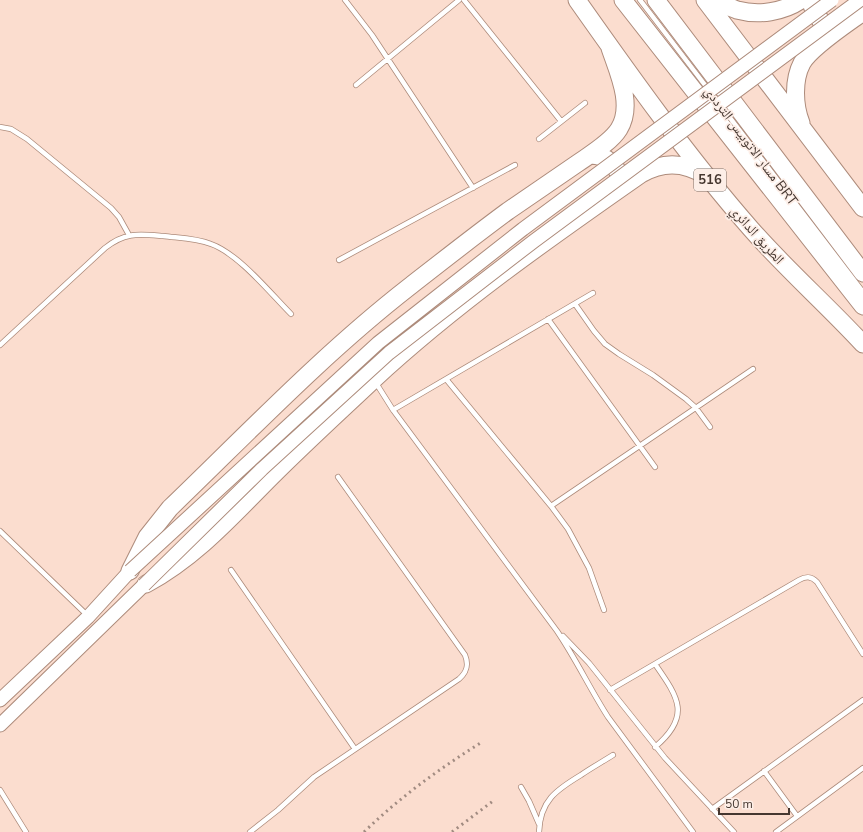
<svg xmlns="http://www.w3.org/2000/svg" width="863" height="832" font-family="'Nunito Sans','Noto Naskh Arabic',sans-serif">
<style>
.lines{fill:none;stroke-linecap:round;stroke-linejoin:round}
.lane-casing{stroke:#ad8b7b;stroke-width:6}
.secondary-casing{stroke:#ad8b7b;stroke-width:15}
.highway-casing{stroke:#ad8b7b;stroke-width:19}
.lane{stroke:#fff;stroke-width:4.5}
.secondary{stroke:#fff;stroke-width:13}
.highway{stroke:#fff;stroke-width:17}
.rail{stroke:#a18b81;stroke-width:3;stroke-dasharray:2 4;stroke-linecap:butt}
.secondary-bridge-casing{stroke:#ad8b7b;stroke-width:15;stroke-linecap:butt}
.secondary-bridge{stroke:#fff;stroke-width:13}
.labels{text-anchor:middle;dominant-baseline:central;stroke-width:3.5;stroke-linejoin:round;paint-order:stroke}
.shield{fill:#fdeee7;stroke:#7c6e67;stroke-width:1}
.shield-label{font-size:13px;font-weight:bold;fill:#453730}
.street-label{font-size:14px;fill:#453730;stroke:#fdeee7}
</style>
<rect width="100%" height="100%" fill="#fbddcf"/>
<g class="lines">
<defs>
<path id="lane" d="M 345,0 L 372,35 L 473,188
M 464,0 L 561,121
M 640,0 L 863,292
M 356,85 L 459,0
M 0,127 L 11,129 L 27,139 L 111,208 L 119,217 L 129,235
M 539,139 L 585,103
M 339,260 L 515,165
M 575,304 L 594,331 L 605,344 L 619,354 L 653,375 L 686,399 L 696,408 L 710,427
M 548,319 L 655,467
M 0,345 L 105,248 C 125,232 138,234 163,236 C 179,238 196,238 211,244 C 239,254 270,293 291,314
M 446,379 L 551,506 L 568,529 L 589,568 L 604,610
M 376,383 L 393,410 L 557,631 C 576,659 590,689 608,717 L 693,832
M 393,410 L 593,293
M 551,506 L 753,369
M 0,531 L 87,615
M 231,570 L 355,749
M 563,636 L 589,663 L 665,758 L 734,832
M 610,690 L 799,580 C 806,576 811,576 817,582 L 863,654
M 655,747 C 692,716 678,697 655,664
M 764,771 L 797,816
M 521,787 L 529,801 L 539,824
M 0,790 L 26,832
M 712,809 L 863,700
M 250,832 L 278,810 L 314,777 L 459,679 C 467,672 469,665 465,655 L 338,477
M 539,832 C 540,801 556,790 581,775 C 591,768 602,762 613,755
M 776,832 L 863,768"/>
<path id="secondary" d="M 0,700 L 88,617 L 130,571
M 0,725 L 144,585"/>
<path id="highway" d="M 577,0 C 632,78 688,157 751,229 C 786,269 827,305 863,344
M 623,0 L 863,306
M 656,0 L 863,273
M 705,0 L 863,208
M 714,0 C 722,3 729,7 737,10 C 759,16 783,12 801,0
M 811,0 C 813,16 823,26 839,29
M 801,123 C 794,105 793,80 802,63 C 811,47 848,23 863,12
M 590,155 C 609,155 622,169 620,188
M 130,571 L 147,537 L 170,508 C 248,433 323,354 409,287 C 441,262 474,236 508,211 C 531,195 555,179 578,163 C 591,154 611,142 619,129 C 634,105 618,72 610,48
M 146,584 C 196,557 232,516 271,477 C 304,444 338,413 372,381 C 455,304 548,239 641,174 C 663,161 685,162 706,176"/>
</defs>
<use href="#lane" class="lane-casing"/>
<use href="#secondary" class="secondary-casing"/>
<use href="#highway" class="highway-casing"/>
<use href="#lane" class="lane"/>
<use href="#secondary" class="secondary"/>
<use href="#highway" class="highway"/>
<path class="rail" d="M 364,832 C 400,797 439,769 482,742
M 452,832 L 493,801"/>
<defs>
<path id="secondary-bridge" d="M 130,571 L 378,343 L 523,229 L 832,0
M 144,585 L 262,469 L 389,353 L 534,241 L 860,0"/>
</defs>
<use href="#secondary-bridge" class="secondary-bridge-casing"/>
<use href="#secondary-bridge" class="secondary-bridge"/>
</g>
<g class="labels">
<rect class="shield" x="694" y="169" width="32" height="22" rx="3"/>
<g class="shield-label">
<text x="710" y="180">516</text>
</g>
<g class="street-label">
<text transform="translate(751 146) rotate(53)">مسار الاتوبيس الترددي BRT</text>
<text transform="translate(757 235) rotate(48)">الطريق الدائري</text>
</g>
</g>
<path d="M719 808v6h70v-6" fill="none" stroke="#453730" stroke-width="2"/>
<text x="725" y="808" font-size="12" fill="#453730" stroke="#fdeee7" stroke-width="3" paint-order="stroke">50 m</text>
</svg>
